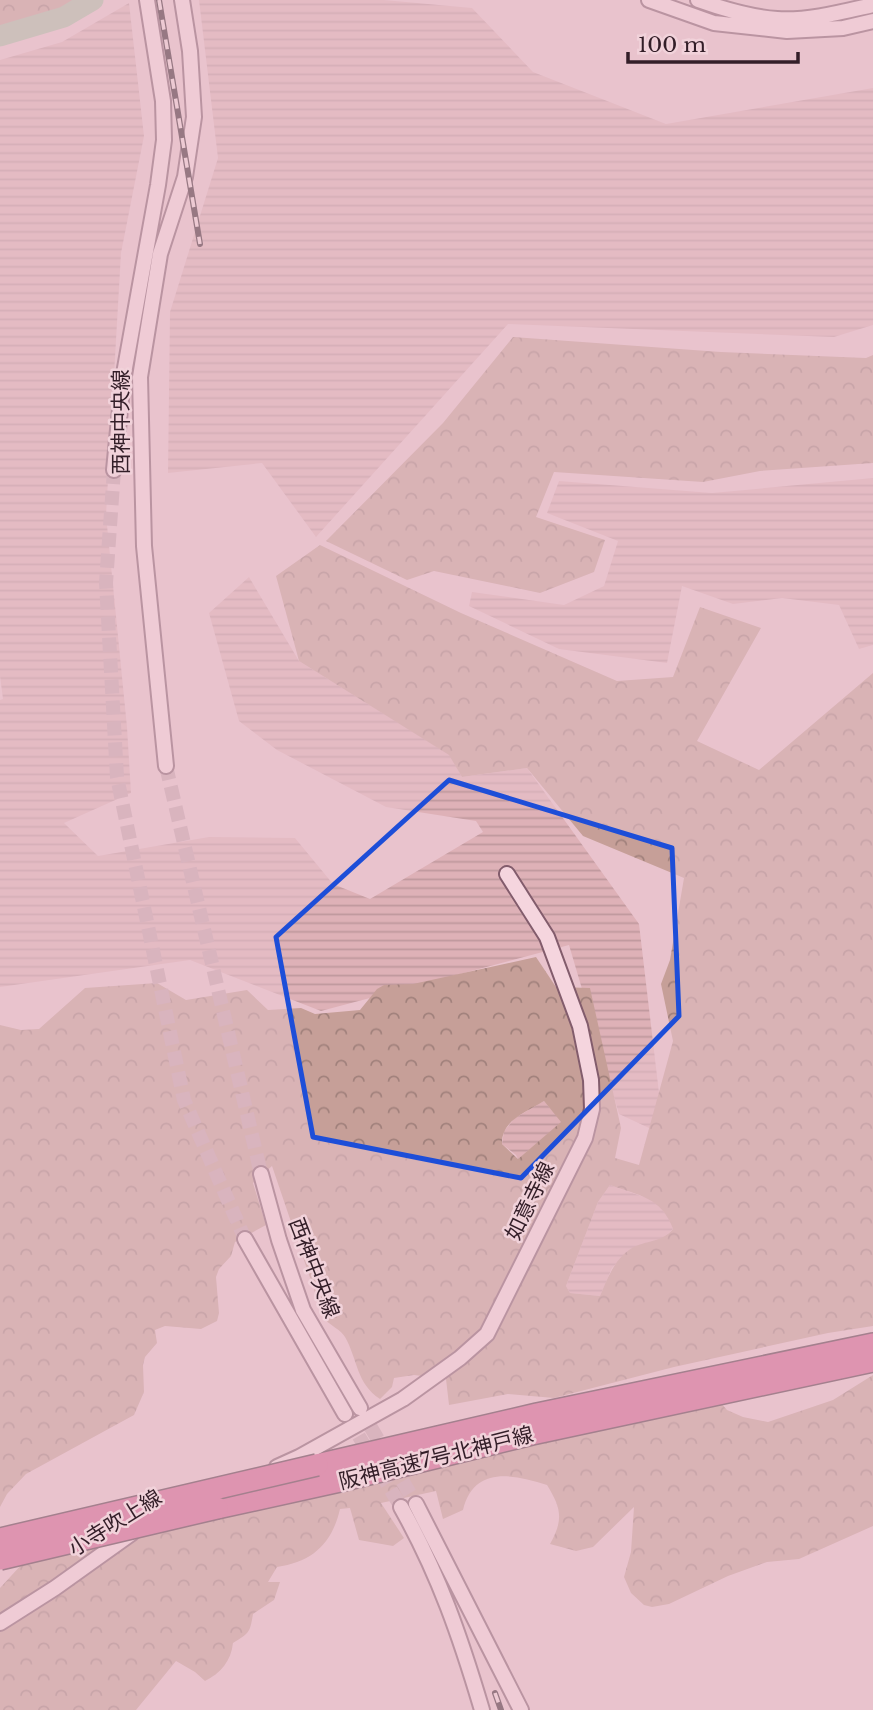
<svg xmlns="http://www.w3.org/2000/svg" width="873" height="1710" font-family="'Libre Baskerville','Noto Sans JP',serif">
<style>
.farmland{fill:url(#farmland-rules)}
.forest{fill:url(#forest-crowns);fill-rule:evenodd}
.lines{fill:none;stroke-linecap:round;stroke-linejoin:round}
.river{stroke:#abbca5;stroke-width:21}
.minor-tunnel{stroke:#c5a2ac;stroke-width:14;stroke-dasharray:14 7;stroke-linecap:butt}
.minor-casing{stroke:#825c6c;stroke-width:18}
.highway-casing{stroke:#503040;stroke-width:24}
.minor{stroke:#f5d5de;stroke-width:14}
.highway{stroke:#d15b8c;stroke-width:21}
.rail-casing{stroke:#331e28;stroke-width:6}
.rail{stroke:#f1d2da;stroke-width:3.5;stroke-dasharray:10;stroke-linecap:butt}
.highway-bridge-casing{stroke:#503040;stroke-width:24;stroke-linecap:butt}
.highway-bridge{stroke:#d15b8c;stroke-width:21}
.marked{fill:none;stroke:#1d4ed8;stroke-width:5;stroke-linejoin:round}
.labels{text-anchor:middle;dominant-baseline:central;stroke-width:5;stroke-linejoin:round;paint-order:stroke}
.street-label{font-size:21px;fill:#331e28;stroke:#f1d2da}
</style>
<defs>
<pattern id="farmland-rules" width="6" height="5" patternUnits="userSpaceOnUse" patternTransform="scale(1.75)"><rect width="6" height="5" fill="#deb1b7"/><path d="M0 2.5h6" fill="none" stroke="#bf989d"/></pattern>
<pattern id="forest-crowns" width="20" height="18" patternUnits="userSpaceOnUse" patternTransform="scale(1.75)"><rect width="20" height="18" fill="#c69f98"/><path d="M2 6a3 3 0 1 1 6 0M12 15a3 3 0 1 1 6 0" fill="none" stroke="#a1817c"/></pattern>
</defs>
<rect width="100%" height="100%" fill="#e9c3cd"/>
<path class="farmland" d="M 199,0 L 384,0 L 472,8 L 533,72 L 666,124 L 873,88 L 873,325 L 834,337 L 508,324 L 316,537 L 262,463 L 168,473 L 170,312 L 218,158 Z
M 129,3 L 144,136 L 121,253 L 106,515 L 127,727 L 131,793 L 64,823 L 98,856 L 209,837 L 295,838 L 333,884 L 370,899 L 483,832 L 476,821 L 386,807 L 277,750 L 239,721 L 209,613 L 249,577 L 299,661 L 450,755 L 462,777 L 527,768 L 639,924 L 664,1135 L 619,1114 L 569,945 L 321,1011 L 190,960 L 0,987 L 0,700 L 3,699 L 0,676 L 0,60 L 62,42 Z
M 873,478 L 873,645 L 859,649 L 839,605 L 782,598 L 733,604 L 682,586 L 667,663 L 559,649 L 469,606 L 472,592 L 564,605 L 604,586 L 618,541 L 547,513 L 559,481 L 712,493 Z
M 544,1101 L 562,1122 L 518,1159 L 516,1155 L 502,1144 L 504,1131 L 515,1118 Z
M 610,1185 L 655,1201 L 668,1217 L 673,1229 L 663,1238 L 631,1249 L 612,1268 L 600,1296 L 570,1293 L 566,1286 L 598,1202 Z"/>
<path class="forest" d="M 0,0 L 82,0 L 65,12 L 0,30 Z
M 513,337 L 721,352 L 866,358 L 873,355 L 873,463 L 760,471 L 703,482 L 554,472 L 536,517 L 605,540 L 594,572 L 540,593 L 434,571 L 407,580 L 326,541 L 443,423 Z
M 320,545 L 461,613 L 617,681 L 673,677 L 700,607 L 761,628 L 697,741 L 759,770 L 873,673 L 873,1326 L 828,1333 L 674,1367 L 554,1398 L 508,1394 L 449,1405 L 446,1379 L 414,1375 L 394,1378 L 392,1387 L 380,1399 C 356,1383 358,1360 345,1337 C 341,1330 330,1325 324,1319 L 272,1166 L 253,1183 L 266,1225 L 235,1242 L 231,1256 L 219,1269 L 216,1277 L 219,1313 L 217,1321 L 201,1329 L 165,1326 L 155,1330 L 157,1343 L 145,1357 L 143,1365 L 144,1392 L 134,1415 L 26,1474 L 7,1494 L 0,1507 L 0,1025 L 21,1030 L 39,1029 L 85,988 L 157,983 L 186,1000 L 247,990 L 268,1010 L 301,1008 L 315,1014 L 360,1010 L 377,989 L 384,985 L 413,984 L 536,957 L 556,987 L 590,988 L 621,1128 L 615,1158 L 639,1165 L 673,1041 L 661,984 L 670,960 L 684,878 L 583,836 L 527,768 L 462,777 L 449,755 L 299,661 L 276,576 ZM 544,1101 L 561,1122 L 518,1159 L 502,1144 C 501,1120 527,1112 544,1101 ZM 610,1185 C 640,1196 661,1197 673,1229 C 661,1243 646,1240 632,1248 C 615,1258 607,1279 600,1296 L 570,1293 L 566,1286 L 598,1202 Z
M 873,1375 L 873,1526 L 799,1559 L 767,1562 L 728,1576 L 669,1604 L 652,1607 L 644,1605 L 631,1593 L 624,1577 L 631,1552 L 634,1507 L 593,1547 L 576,1551 L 550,1544 C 564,1519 561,1508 547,1485 C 512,1474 474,1466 463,1510 L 443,1519 L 436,1491 L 381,1503 L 404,1538 L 393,1546 L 359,1540 L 350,1508 L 340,1509 C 332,1544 312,1562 277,1567 L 268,1582 L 280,1582 L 274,1600 L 253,1614 C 250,1633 249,1633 233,1643 C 231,1661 221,1673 205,1681 L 195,1672 L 176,1661 L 136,1710 L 0,1710 L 0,1630 L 133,1538 L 366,1482 L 721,1403 L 727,1410 L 743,1417 L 768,1422 L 833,1400 Z
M 105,1543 L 1,1617 L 0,1618 L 0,1588 L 22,1564 Z"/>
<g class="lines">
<path class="river" d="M 0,36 L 64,17 L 93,0"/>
<path class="minor-tunnel" d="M 114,470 L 106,583 L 117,777 L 184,1100 L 245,1239
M 166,766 L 261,1174
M 360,1409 L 416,1504
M 348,1418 L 401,1507"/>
<defs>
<path id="minor" d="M 649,0 L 714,23 L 787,31 L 843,28 L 873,21
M 698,0 C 723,9 750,17 777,19 C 808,21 842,12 873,5
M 114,470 L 123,379 L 158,185 L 164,140 L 163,101 L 147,0
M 166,766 L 144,546 L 140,377 L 160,254 L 185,177 L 194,117 L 190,51 L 182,0
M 261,1174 L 279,1240 L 303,1310 L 360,1408
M 245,1239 L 345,1414
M 277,1467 L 299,1457 L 403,1399 L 460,1358 L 487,1334 L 585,1138 L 592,1109 L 591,1080 L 580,1026 L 547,937 L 507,874
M 416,1504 L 521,1710
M 401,1507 C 439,1575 460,1636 482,1710
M 0,1623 L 55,1588 L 132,1533"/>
<path id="highway" d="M 317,1465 L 537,1414 L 873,1344
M 217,1508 L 340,1481 L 532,1434 L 873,1361"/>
</defs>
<use href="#minor" class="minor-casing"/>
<use href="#highway" class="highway-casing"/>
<use href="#minor" class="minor"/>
<use href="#highway" class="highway"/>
<defs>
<path id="rail" d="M 159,0 L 200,244
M 495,1693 L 501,1710"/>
</defs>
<use href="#rail" class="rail-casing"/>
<use href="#rail" class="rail"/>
<defs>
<path id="highway-bridge" d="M 0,1539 L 317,1465
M 0,1559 L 217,1508"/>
</defs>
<use href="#highway-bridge" class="highway-bridge-casing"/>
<use href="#highway-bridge" class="highway-bridge"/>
</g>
<path d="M0 0H873V1710H0ZM 449,780 L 672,848 L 679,1016 L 521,1178 L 313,1137 L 276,937 Z" fill="#e9c3cd" fill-opacity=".55" fill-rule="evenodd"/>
<path class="marked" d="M 449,780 L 672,848 L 679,1016 L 521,1178 L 313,1137 L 276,937 Z"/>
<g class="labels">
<g class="street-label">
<text transform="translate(121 422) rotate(-90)">西神中央線</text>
<text transform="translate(530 1201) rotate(-64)">如意寺線</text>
<text transform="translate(314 1268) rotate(69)">西神中央線</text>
<text transform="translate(436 1458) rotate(-14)">阪神高速7号北神戸線</text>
<text transform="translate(115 1523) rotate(-32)">小寺吹上線</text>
</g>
</g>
<path d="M628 52v10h170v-10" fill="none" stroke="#331e28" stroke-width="3.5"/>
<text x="638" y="52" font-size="21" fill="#331e28" stroke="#f1d2da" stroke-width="5" paint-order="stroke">100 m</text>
</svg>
